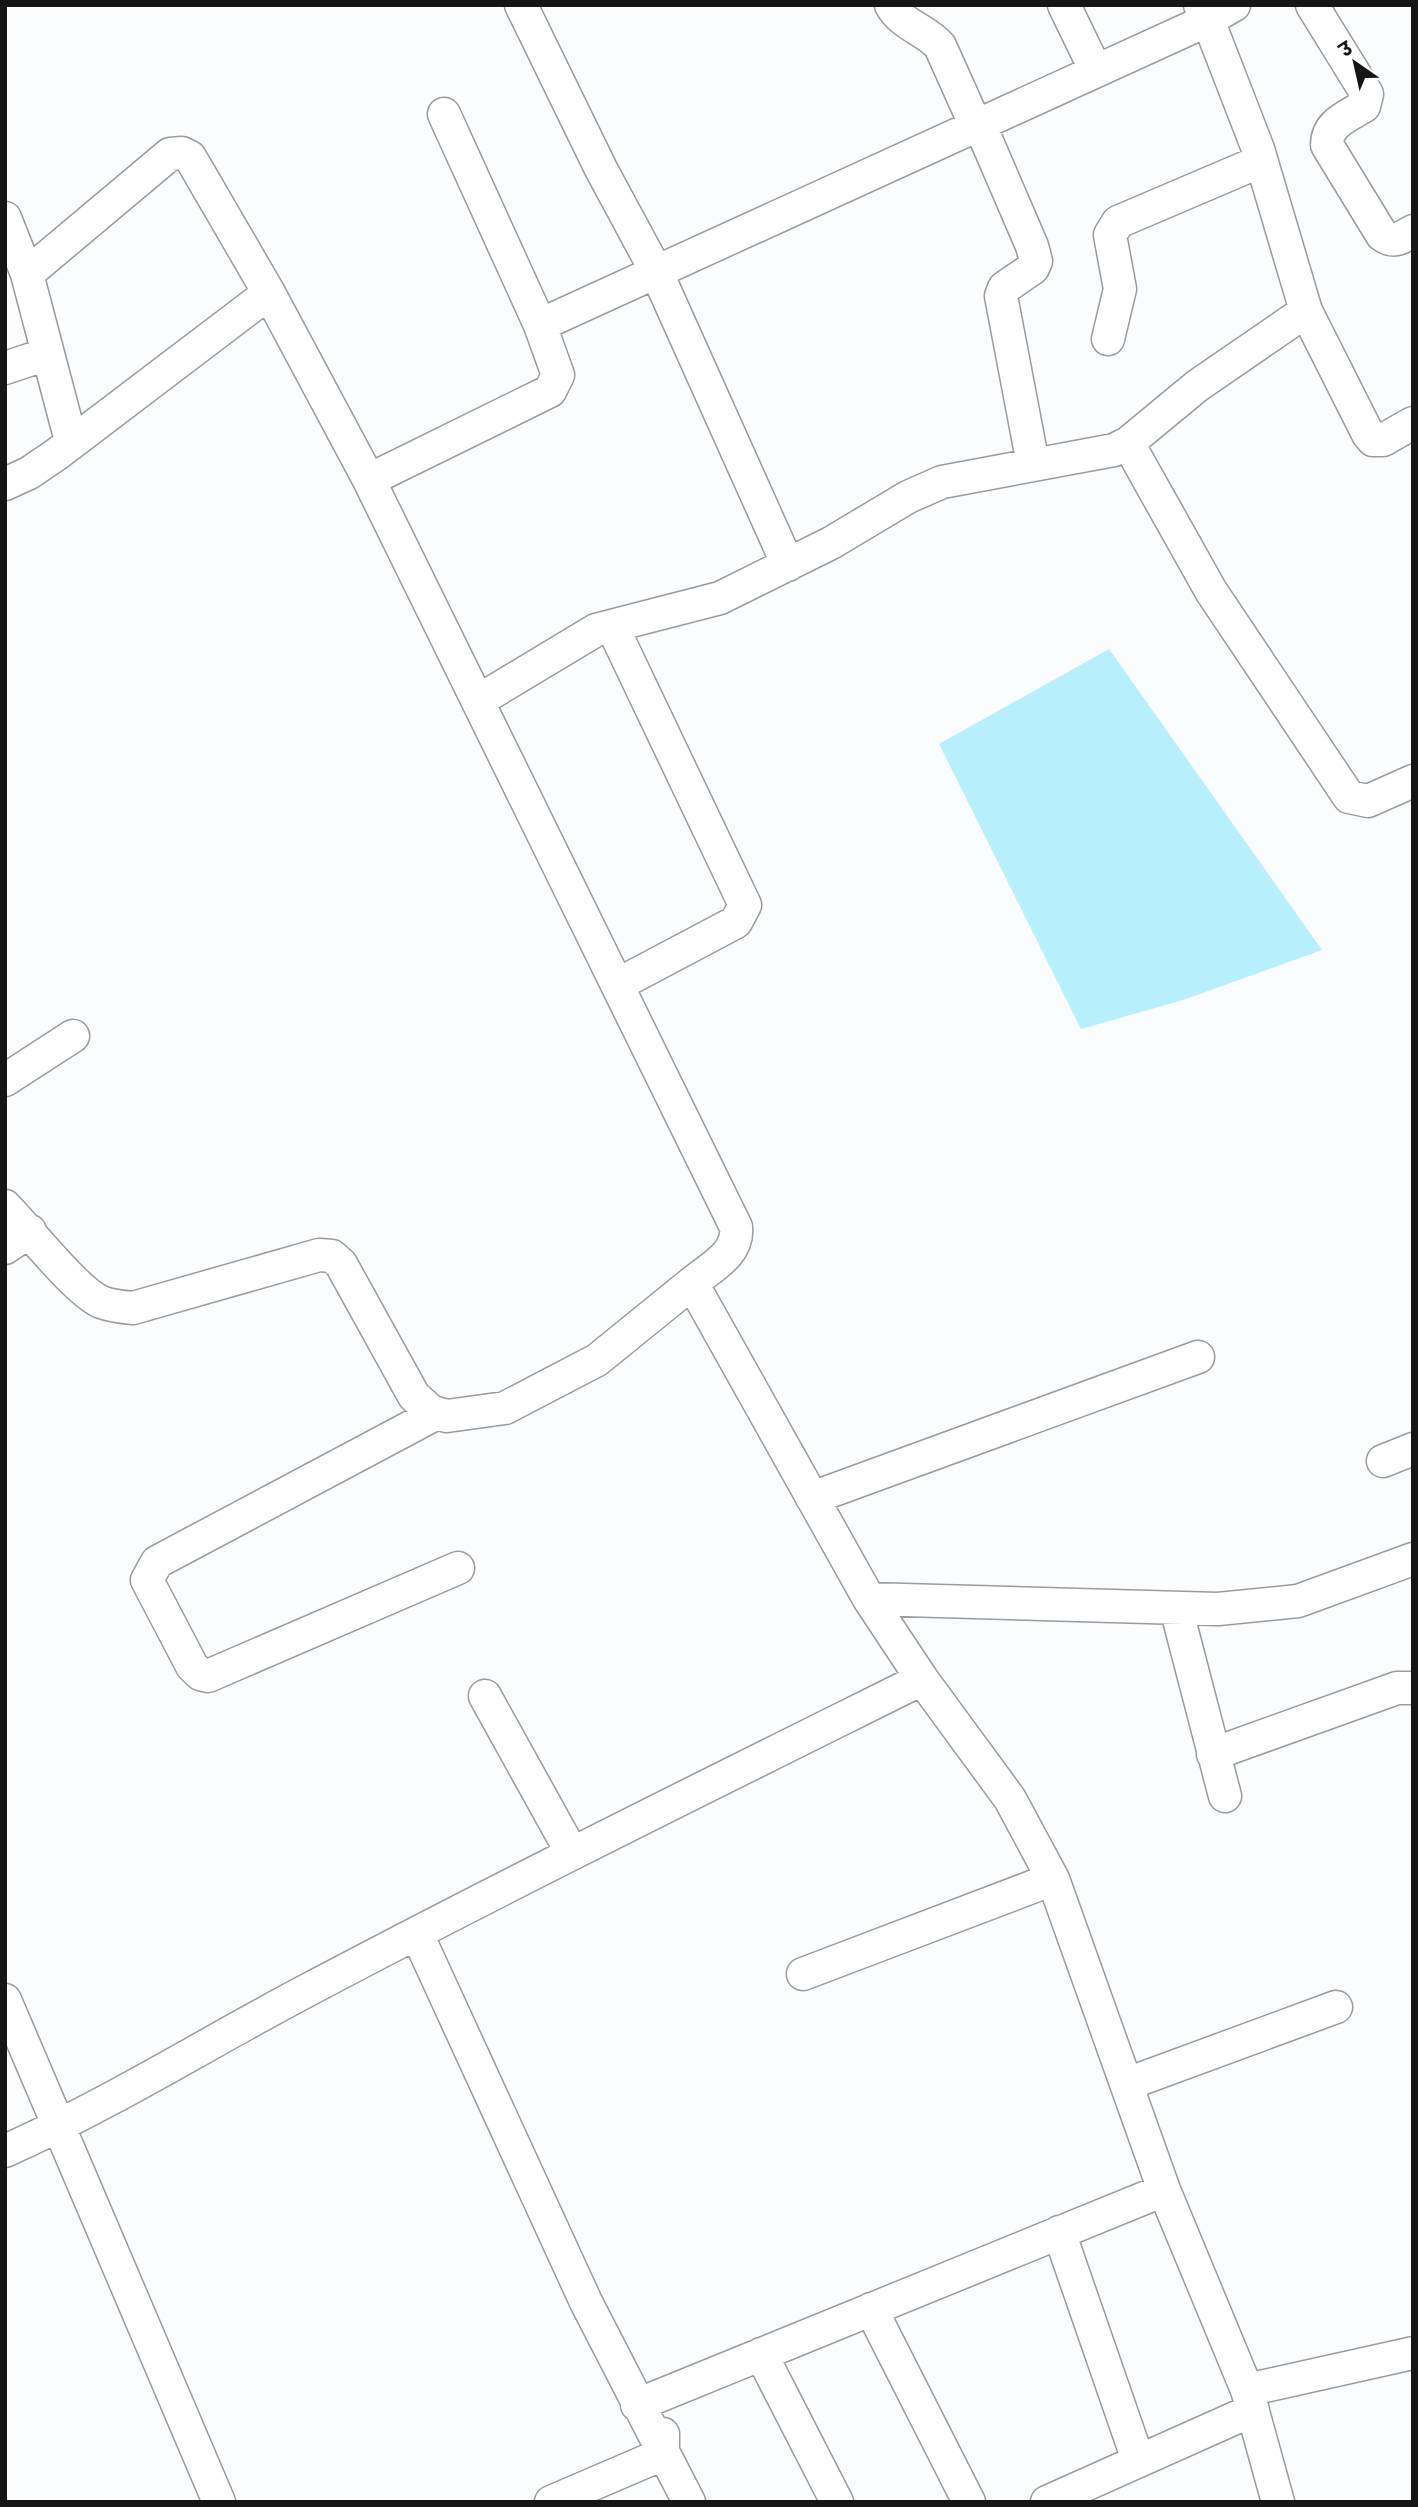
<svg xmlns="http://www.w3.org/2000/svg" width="1418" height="2507" font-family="Poppins,'Noto Sans Devanagari',sans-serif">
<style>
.water{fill:#b8effc}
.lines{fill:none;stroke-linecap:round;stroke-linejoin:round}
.minor-casing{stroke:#999b9d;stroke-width:35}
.minor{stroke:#fff;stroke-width:32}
</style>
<rect width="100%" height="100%" fill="#fafcfe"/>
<path class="water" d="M 1109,649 L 1322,950 L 1183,1000 L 1081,1029 L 939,744 Z"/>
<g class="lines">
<defs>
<path id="minor" d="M 521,5 L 601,169 L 656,271 L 788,565
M 891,5 C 903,26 925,29 940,46 L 975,124
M 1064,5 L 1096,71
M 1200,5 L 1208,20 L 1234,5
M 1312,5 L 1367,94 L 1364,106 C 1347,117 1327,123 1327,145 L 1382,235 C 1394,244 1401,238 1413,231
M 444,114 L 540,325
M 979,123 L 1032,246 L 1036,261 L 1033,268 L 1004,288 L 1001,296 L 1033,464
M 5,218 L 27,274 L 71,441
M 269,293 L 369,480 L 736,1227 C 739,1254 711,1267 692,1283
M 1108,339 L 1120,289 L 1110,235 L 1118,222 L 1261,161
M 5,368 L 47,354
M 1128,443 L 1211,591 L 1349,797 L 1368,801 L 1413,781
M 369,480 L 550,391 L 558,375 L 540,325 L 1208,20 L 1258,149 L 1306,311 L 1368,434 L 1373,440 L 1383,440 L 1413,423
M 5,484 L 29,473 L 57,454 L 269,293 L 190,157 L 182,153 L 170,154 L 27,274
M 612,626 L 745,905 L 736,922 L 617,985
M 478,701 L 596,630 L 720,598 L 831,543 L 908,497 L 942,482 L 1114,450 L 1128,443 L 1197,386 L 1306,311
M 5,1080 L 73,1036
M 5,1206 C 28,1229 76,1291 101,1302 C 111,1306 122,1307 133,1308 L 319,1255 L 332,1256 L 341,1264 L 414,1396 L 432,1412 L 447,1416 L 505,1408 L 597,1360 L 692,1283 L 869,1599 L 1218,1609 L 1298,1601 L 1413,1559
M 5,1248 L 30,1231
M 437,1413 L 157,1562 L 147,1580 L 192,1666 L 200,1674 L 208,1676 L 458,1568
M 1383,1461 L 1413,1449
M 812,1498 L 1198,1357
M 869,1599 L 922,1679 L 1010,1799 L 1053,1879 L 1164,2190 L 1247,2390 L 1278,2502
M 1176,1608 L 1225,1796
M 485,1696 L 572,1853
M 1213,1754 L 1397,1688 L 1413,1688
M 417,1934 L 586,2302 L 689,2502
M 803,1974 L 1053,1879
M 5,2000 L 219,2502
M 1127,2084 L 1336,2007
M 5,2151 C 108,2105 204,2045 304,1992 C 508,1884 715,1782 922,1679
M 1059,2232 L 1138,2460
M 871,2309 L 969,2502
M 761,2354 L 837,2502
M 1247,2390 L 1413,2353
M 637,2405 L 1164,2190
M 551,2502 L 663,2454 L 663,2434
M 1047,2502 L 1253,2410"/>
</defs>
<use href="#minor" class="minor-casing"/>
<use href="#minor" class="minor"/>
</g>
<rect width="1418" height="2507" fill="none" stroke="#151516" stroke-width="14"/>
<g transform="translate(1355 63) rotate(326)" stroke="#ffffff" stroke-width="5" paint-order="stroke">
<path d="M0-5L12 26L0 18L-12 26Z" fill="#151516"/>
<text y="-10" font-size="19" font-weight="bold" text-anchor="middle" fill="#151516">उ</text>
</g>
</svg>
